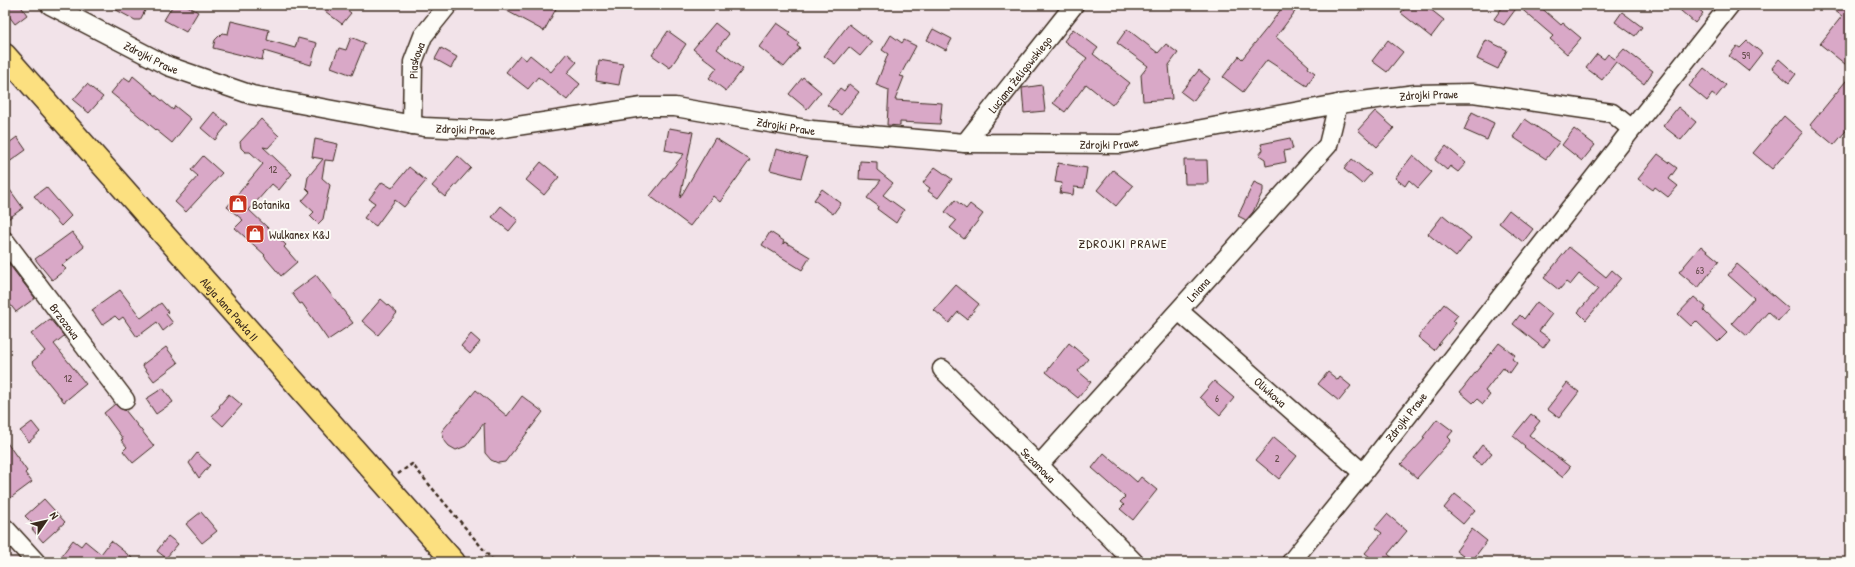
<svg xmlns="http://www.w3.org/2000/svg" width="1855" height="567" font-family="'Patrick Hand',sans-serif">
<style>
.building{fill:#d9a8c7;stroke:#3b2a1e}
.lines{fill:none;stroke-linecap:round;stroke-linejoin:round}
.minor-casing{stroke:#3b2a1e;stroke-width:21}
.major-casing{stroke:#3b2a1e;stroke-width:25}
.path{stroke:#3b2a1e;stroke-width:2.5;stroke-dasharray:4 3;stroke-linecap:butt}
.minor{stroke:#fdfcf7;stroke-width:18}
.major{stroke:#fce080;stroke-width:22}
.labels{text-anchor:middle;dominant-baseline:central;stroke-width:4;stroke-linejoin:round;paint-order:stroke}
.number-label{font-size:10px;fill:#624a48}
.street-label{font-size:12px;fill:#3b2a1e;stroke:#fdfcf7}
.poi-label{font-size:12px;fill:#3b2a1e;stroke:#fdfcf7;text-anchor:start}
.neighbourhood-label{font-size:13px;letter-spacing:1px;fill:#3b2a1e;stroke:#fdfcf7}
</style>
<rect width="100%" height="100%" fill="#f2e3e9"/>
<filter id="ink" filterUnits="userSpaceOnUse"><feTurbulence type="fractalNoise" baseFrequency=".025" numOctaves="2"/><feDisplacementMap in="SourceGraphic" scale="8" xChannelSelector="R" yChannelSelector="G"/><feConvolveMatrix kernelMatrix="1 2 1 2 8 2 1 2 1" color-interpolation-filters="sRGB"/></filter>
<g filter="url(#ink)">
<path class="building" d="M 5,5 L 20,5 L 27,15 L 15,24 L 5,11 Z
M 107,5 L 148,5 L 140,20 L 135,20 Z
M 173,5 L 186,5 L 198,12 L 186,32 L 164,20 Z
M 317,5 L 341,5 L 351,13 L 342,24 Z
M 496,5 L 558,5 L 544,31 Z
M 1284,5 L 1300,5 L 1276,37 L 1309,66 L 1308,68 L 1315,73 L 1307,86 L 1267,60 L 1243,92 L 1223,77 L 1239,56 L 1242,59 L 1268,27 Z
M 1408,5 L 1425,5 L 1444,20 L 1431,37 L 1401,13 Z
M 1504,5 L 1538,5 L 1561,25 L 1563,23 L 1581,38 L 1567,54 L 1550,39 L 1553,36 L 1518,6 L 1504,25 L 1494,19 Z
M 1674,5 L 1694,5 L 1703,13 L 1695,23 Z
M 1827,5 L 1850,5 L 1850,68 L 1820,44 L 1842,16 Z
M 1622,12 L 1642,27 L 1635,36 L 1615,22 Z
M 231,21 L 269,30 L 267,40 L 295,48 L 298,38 L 317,43 L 311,65 L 264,51 L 262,60 L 213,48 L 215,40 L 222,33 L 228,34 Z
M 715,23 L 729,34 L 717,49 L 743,69 L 726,91 L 709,78 L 717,68 L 693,49 Z
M 777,23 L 790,32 L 788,35 L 799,43 L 797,46 L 800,48 L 784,67 L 759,47 Z
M 849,24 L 872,42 L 860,56 L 849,47 L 835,64 L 824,56 Z
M 933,29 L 952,39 L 946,50 L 927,40 Z
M 1073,29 L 1098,48 L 1093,54 L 1130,83 L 1112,105 L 1086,84 L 1065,112 L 1053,103 L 1087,58 L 1064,41 Z
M 1127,29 L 1158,53 L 1166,44 L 1178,53 L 1169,65 L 1172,99 L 1143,101 L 1141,75 L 1148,66 L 1117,43 Z
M 668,31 L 686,44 L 670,68 L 652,55 Z
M 891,35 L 902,43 L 904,40 L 916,46 L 900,76 L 904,77 L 895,100 L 942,103 L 940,124 L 900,122 L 900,126 L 887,125 L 889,90 L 876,85 L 888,54 L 882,50 Z
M 351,37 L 365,43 L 352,75 L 331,67 L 339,48 L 346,50 Z
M 1388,40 L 1403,52 L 1387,72 L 1372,61 Z
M 1486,40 L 1507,50 L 1498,69 L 1477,59 Z
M 1747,41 L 1762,53 L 1748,71 L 1729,56 L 1737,46 L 1740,48 Z
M 441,48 L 457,57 L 451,68 L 435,59 Z
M 1624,49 L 1653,71 L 1644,84 L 1616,62 L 1602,80 L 1586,68 L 1597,54 L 1604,59 L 1608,54 L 1615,59 Z
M 567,53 L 577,62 L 567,73 L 580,84 L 567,100 L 538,77 L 528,89 L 506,72 L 520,55 L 526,60 L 530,55 L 551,72 Z
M 1779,59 L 1796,74 L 1789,83 L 1772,68 Z
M 599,60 L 623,64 L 619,85 L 596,81 Z
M 1704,68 L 1726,85 L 1716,97 L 1712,94 L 1707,101 L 1689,86 Z
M 1199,70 L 1210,79 L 1193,101 L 1181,92 Z
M 133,76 L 173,110 L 175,106 L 191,119 L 172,143 L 111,93 L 124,77 L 130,81 Z
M 1850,76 L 1850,126 L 1834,145 L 1810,125 Z
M 803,77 L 821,92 L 807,109 L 789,94 Z
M 87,84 L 103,97 L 89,113 L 73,100 Z
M 849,84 L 859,92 L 841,115 L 827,105 L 840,88 L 844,91 Z
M 1042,85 L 1045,111 L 1024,113 L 1022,88 Z
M 1678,107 L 1696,122 L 1681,140 L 1663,126 Z
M 1375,111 L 1394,128 L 1377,147 L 1358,130 Z
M 214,112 L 228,124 L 215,140 L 201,128 Z
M 1472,112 L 1494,123 L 1487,140 L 1464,130 Z
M 1784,116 L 1803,133 L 1772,169 L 1753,153 Z
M 261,119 L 279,136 L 268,148 L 263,147 L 292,174 L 279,190 L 272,184 L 249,210 L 286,245 L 284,247 L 297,262 L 281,276 L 264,256 L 265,255 L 235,228 L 243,220 L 227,207 L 263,164 L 250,152 L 245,152 L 241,148 L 240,142 Z
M 1525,119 L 1559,142 L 1546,159 L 1513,137 Z
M 669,128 L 693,132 L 680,198 L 715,138 L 750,160 L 720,202 L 713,196 L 690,226 L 650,196 L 684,154 L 665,150 Z
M 1574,129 L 1595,145 L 1582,161 L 1562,145 Z
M 17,137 L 26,150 L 5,165 L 5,146 Z
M 1290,138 L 1293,149 L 1284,151 L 1286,162 L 1266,166 L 1265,159 L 1259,155 L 1263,150 L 1261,144 Z
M 315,139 L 338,144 L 334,161 L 325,160 L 322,178 L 330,185 L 323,219 L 318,224 L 310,216 L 314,212 L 302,201 L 310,192 L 306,188 L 308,177 L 323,159 L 312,157 Z
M 1446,146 L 1466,163 L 1458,172 L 1450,166 L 1447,170 L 1435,160 Z
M 776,149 L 807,157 L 801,178 L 770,170 Z
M 1658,154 L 1677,168 L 1669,179 L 1678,186 L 1668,197 L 1655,187 L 1653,190 L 1638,179 Z
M 1413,155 L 1432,172 L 1418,188 L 1409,180 L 1405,186 L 1395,178 Z
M 203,156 L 222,173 L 186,212 L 175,202 L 198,176 L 191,170 Z
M 458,156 L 471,168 L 445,197 L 432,186 Z
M 1352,159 L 1371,174 L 1362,184 L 1344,169 Z
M 1184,160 L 1207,160 L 1208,184 L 1185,184 Z
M 860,161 L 877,162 L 877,170 L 893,183 L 883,195 L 904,210 L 896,223 L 877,209 L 878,206 L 867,198 L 881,180 L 859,179 Z
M 541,162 L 559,177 L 544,195 L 526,180 Z
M 1058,163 L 1087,168 L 1084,188 L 1074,187 L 1073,195 L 1060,193 L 1062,183 L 1055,182 Z
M 409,167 L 426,181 L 404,207 L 395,200 L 376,226 L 364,218 L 375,203 L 369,199 L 382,182 L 392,188 Z
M 935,167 L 952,179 L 938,198 L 928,191 L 930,188 L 923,183 Z
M 1113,170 L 1133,186 L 1116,206 L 1097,190 Z
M 1254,182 L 1263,186 L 1263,191 L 1253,212 L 1246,220 L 1238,216 Z
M 5,183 L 23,208 L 5,221 Z
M 46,187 L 71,216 L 61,226 L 34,196 Z
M 822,189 L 841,203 L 833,214 L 814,200 Z
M 955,200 L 966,209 L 970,204 L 983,214 L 964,239 L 950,228 L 956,221 L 945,212 Z
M 501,206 L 518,220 L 509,231 L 492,217 Z
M 1509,210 L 1533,229 L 1523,242 L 1499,223 Z
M 1443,215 L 1471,238 L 1456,257 L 1428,234 Z
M 72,232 L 84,247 L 62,265 L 66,269 L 52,280 L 35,259 Z
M 770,232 L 784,241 L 782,245 L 785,242 L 810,257 L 802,270 L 762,245 Z
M 1701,246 L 1719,261 L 1698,288 L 1679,272 Z
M 1569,247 L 1606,277 L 1612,270 L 1621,278 L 1586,320 L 1578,312 L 1598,289 L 1579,274 L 1570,285 L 1566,282 L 1559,290 L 1544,278 Z
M 5,259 L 35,298 L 16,312 L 5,298 Z
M 1737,264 L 1789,309 L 1778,321 L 1768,312 L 1747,336 L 1732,323 L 1754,298 L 1728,275 Z
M 316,275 L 353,323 L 328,340 L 302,303 L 300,304 L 292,293 Z
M 956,285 L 979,304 L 967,319 L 958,312 L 949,323 L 934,310 Z
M 120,290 L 141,318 L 161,303 L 168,312 L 166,314 L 173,323 L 163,331 L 157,322 L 137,337 L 123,317 L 119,320 L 115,316 L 102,325 L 92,310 Z
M 1694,297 L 1706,307 L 1704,311 L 1727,333 L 1718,342 L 1696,321 L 1691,326 L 1678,314 Z
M 381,299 L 397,313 L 378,335 L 362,321 Z
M 1537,302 L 1552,314 L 1539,331 L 1550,339 L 1543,348 L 1513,324 L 1520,315 L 1524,319 Z
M 1444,304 L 1458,315 L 1453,321 L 1456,323 L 1434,350 L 1418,337 Z
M 50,319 L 64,336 L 54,344 L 86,384 L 64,402 L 32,362 L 45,351 L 31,334 Z
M 471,334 L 480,342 L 470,354 L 461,346 Z
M 1069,343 L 1088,359 L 1078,371 L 1091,382 L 1078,398 L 1046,372 Z
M 1499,343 L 1515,355 L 1512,359 L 1517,363 L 1510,373 L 1503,368 L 1485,391 L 1490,395 L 1483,404 L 1477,399 L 1473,403 L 1460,392 Z
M 166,347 L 178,363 L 154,381 L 142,365 Z
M 1328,372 L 1338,380 L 1340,377 L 1351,386 L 1339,401 L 1318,384 Z
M 1214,381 L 1234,398 L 1220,415 L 1200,397 Z
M 1567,383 L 1579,392 L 1559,418 L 1547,409 Z
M 163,388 L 173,402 L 156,414 L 146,399 Z
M 476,390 L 507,416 L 522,396 L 543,412 L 505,462 L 498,463 L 491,460 L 485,453 L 484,423 L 466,446 L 456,450 L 449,446 L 444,440 L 442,431 Z
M 229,394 L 242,405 L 223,426 L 212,416 L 220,407 L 219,406 Z
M 115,404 L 121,409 L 125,410 L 154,446 L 133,463 L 123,451 L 127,447 L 121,440 L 123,439 L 104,413 Z
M 1531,414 L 1540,421 L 1529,435 L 1570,467 L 1562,477 L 1524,447 L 1525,446 L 1513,436 Z
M 1437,419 L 1453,431 L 1448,437 L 1451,440 L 1417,478 L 1401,464 L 1425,438 L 1423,437 Z
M 32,422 L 40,432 L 29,442 L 20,431 Z
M 1274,437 L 1297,456 L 1279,479 L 1256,460 Z
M 5,440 L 27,471 L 25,473 L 32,482 L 5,502 Z
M 1482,445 L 1492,453 L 1482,465 L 1472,458 Z
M 197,453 L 210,465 L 199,478 L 189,463 Z
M 1104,453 L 1137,482 L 1141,477 L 1157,490 L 1133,520 L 1120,509 L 1124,505 L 1120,502 L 1125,497 L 1092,468 Z
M 1455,494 L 1475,510 L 1463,524 L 1444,508 Z
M 44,499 L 65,522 L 43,542 L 32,529 L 35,526 L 25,516 Z
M 201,512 L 217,531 L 202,543 L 186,524 Z
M 1387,514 L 1407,531 L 1388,554 L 1397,562 L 1376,562 L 1365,553 L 1382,533 L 1375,528 Z
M 1472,529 L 1487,541 L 1471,562 L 1456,551 Z
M 168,536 L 178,544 L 166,558 L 157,551 Z
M 73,540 L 81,546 L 85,541 L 101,554 L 111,541 L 137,562 L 57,562 Z"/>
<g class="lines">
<defs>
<g id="minor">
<path id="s1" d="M 50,5 L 168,66 L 252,95 L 424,127 L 491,130 L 642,107 L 675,107 L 812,130 L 965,143 L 1121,144 L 1338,104 L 1416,94 L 1473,93 L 1612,113 L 1632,129 L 1363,473 L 1291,562"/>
<path id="s2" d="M 412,125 L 413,62 L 423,36 L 448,5"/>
<path d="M 1632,129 L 1730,5"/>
<path id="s3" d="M 965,143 L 1074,5"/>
<path id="s4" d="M 5,241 L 125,400"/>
<path id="s5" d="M 1179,311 L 1363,473"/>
<path id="s6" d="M 942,369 L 1039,465 L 1134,562"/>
<path id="s7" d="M 1039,465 L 1328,145 L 1338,104"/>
<path d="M 5,528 L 36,562"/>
</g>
<g id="major">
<path id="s8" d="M 5,55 L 454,562"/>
</g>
</defs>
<use href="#minor" class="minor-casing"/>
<use href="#major" class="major-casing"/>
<path class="path" d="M 398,474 L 412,464 L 494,562"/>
<use href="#minor" class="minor"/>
<use href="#major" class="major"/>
</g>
</g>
<defs>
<symbol id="shop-square" viewBox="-11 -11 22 22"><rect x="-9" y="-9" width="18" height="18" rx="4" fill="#c8321e" stroke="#fdfcf7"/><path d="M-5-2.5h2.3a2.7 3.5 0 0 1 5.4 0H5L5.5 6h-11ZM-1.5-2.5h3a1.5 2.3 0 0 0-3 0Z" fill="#fff"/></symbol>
</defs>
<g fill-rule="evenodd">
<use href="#shop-square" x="227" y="193" width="22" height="22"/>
<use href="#shop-square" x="244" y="223" width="22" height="22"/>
</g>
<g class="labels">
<g class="number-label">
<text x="1746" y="55">59</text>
<text x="273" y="169">12</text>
<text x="1700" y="270">63</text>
<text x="68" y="378">12</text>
<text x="1217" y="398">6</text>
<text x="1277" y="458">2</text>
</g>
<g class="street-label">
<text stroke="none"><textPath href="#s1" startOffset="114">Zdrojki Prawe</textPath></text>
<text stroke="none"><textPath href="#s2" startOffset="65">Piaskowa</textPath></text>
<text stroke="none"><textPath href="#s3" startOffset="88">Lucjana Żeligowskiego</textPath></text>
<text stroke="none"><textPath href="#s1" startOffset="1410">Zdrojki Prawe</textPath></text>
<text stroke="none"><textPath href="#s1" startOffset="762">Zdrojki Prawe</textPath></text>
<text stroke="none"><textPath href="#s1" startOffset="438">Zdrojki Prawe</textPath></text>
<text stroke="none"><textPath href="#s1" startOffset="1086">Zdrojki Prawe</textPath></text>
<text stroke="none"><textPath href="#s7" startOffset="237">Lniana</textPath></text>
<text stroke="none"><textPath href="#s8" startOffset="339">Aleja Jana Pawła II</textPath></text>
<text stroke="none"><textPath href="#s4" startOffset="100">Brzozowa</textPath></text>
<text stroke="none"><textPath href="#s5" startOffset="122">Oliwkowa</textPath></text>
<text transform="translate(1406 417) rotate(-52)">Zdrojki Prawe</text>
<text stroke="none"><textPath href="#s6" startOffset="136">Sezamowa</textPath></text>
</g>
<g class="poi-label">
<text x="252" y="204">Botanika</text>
<text x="269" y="234">Wulkanex K&amp;J</text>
</g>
<g class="neighbourhood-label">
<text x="1123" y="243">ZDROJKI PRAWE</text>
</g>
</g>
<rect width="1855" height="567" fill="none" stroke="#fdfcf7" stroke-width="20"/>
<rect x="10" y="10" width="1835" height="547" fill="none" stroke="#3b2a1e" stroke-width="1.5" filter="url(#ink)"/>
<g transform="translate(46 521) rotate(56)" stroke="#fdfcf7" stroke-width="3" paint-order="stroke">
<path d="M0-3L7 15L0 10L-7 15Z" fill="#3b2a1e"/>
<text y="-6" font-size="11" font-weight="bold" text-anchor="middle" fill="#3b2a1e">N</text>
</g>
</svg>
